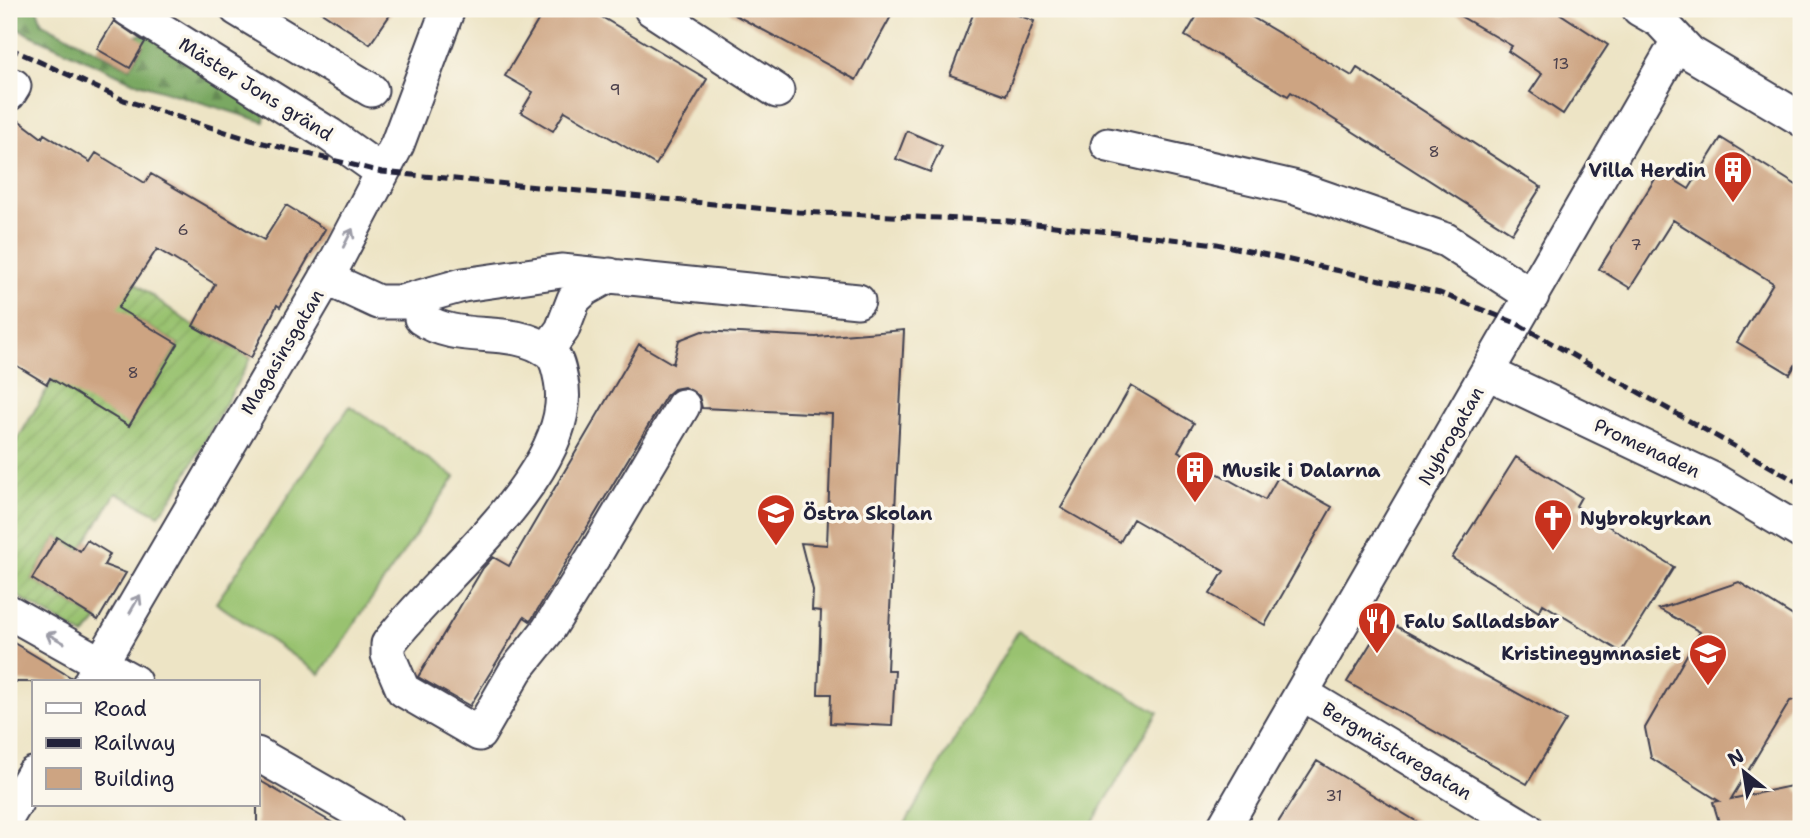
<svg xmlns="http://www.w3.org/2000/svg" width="1810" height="838" font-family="'Shantell Sans',sans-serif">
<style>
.grass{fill:#99c26f;stroke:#5e7255;stroke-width:2}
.forest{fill:url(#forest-firs);stroke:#4e654e;stroke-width:2}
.garden{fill:url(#garden-furrows);stroke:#5e7255;stroke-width:2;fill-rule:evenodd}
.building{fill:#cda482}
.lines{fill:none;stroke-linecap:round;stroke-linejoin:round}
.minor-casing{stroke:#403f50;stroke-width:37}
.minor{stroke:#fff;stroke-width:33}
.rail{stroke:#22223b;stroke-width:5;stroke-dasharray:10 5;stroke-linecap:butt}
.oneway{stroke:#9c9ca7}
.labels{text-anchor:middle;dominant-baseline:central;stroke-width:7;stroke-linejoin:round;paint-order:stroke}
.number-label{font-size:16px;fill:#4d424d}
.street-label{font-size:19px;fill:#22223b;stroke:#fbf7ec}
.poi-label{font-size:19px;font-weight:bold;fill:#22223b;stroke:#fbf7ec;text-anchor:start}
</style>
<defs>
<pattern id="forest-firs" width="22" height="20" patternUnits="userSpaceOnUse" patternTransform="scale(1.75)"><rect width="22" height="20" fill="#7aa862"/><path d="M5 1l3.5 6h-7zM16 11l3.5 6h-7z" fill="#648852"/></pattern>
<pattern id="garden-furrows" width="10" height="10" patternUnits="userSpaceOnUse" patternTransform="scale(1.75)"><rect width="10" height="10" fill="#99c26f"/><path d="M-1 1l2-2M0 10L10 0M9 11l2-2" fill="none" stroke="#84a661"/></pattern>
</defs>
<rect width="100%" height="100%" fill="#fbf7ec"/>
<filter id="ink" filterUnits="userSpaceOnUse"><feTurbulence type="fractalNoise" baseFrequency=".0143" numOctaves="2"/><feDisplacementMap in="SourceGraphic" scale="14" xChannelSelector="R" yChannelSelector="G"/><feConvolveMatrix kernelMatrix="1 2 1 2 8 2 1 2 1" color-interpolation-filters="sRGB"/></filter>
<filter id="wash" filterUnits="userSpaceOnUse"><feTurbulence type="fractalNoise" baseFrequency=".00686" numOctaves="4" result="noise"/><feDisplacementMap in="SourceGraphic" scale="28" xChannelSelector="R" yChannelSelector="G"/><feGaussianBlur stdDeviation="1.57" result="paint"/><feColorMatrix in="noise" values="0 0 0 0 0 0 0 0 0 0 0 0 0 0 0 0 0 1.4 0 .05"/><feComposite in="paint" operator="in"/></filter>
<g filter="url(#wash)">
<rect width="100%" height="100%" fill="#ede4c5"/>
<path class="grass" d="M 350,406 L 455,477 L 320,674 L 216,603 Z
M 1018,631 L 1158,712 L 1089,829 L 902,829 Z"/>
<path class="forest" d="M 9,9 L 37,9 L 42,23 L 130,68 L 143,46 L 134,37 L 158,27 L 266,107 L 264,122 L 132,81 L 9,25 Z"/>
<path class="garden" d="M 135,283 L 193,326 L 251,358 L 178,489 L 159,515 L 116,493 L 80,551 L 57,537 L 32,579 L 98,620 L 84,636 L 9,591 L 9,454 L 84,327 ZM 136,319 L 178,344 L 129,425 Z"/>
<g id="blocks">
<path class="building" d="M 317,9 L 394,9 L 370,44 Z
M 545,9 L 588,9 L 707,79 L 656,165 L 565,111 L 553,131 L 521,112 L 533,92 L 505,76 Z
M 724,9 L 895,9 L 856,80 Z
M 975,9 L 1001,9 L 1034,21 L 1006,95 L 950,75 Z
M 1201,9 L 1238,9 L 1352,76 L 1357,68 L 1541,187 L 1512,233 L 1291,92 L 1288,96 L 1185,36 Z
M 1448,9 L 1553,9 L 1608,45 L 1563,114 L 1530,92 L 1542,74 L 1508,51 L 1512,46 Z
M 114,21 L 145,42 L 130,68 L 97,49 Z
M 9,113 L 42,138 L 44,134 L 90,162 L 96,153 L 145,183 L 151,174 L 264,240 L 286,205 L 325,229 L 280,307 L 277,305 L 251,358 L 193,326 L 215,284 L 157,249 L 118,308 L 178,344 L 129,426 L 50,378 L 47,384 L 9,361 Z
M 907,131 L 942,146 L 930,172 L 896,159 Z
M 1721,138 L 1801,188 L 1801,355 L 1790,374 L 1737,342 L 1773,283 L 1673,220 L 1630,288 L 1599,269 L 1660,171 L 1689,189 Z
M 904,330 L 887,670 L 895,670 L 892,726 L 830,723 L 831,694 L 818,694 L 821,611 L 812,610 L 813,590 L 801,543 L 827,545 L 832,414 L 702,408 L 699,396 L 684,387 L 674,389 L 666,396 L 532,619 L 530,621 L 524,617 L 470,706 L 418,677 L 483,568 L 493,557 L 509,566 L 639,344 L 673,364 L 679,340 L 702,331 L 816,337 Z
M 1131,386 L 1194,423 L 1178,451 L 1265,500 L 1278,477 L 1332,507 L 1265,625 L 1210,594 L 1224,571 L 1133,519 L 1120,542 L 1061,508 Z
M 1516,457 L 1581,497 L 1576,506 L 1674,567 L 1621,652 L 1543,604 L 1539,612 L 1452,558 Z
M 57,537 L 80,551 L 87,540 L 110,554 L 104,565 L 126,573 L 98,620 L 32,579 Z
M 1739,582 L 1801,621 L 1801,698 L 1790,701 L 1731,799 L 1791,786 L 1801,793 L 1801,829 L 1721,829 L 1713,802 L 1719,801 L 1651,758 L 1645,728 L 1700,632 L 1659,609 Z
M 1385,620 L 1566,720 L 1527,784 L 1347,682 Z
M 9,640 L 72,678 L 71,682 L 9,682 Z
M 1317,761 L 1429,829 L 1274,829 Z
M 257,779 L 343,829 L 257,829 Z"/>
</g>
</g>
<g filter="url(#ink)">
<use href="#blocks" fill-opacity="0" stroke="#403f50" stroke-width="2"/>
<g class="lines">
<defs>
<path id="minor" d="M 128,9 L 330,135 L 382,172
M 237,9 L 371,90
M 651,9 L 777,91
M 1639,9 L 1660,21 L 1690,53 L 1801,119
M 9,94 L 14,86
M 1108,145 L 1293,187 L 1446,240 L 1532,296
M 326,278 L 378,302 L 402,302 L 463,285 L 561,271 L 858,301
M 421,318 C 459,345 510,324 548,351 C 557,357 559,370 561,380 C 579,471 436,577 388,644 L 388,655 L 403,690 L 479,734 L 516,670 L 548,630 L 596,553 L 683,406
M 547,350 L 562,330 L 574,299 L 585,289 L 610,275
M 1488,373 L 1712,479 L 1801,532
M 9,612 L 134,682
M 90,682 L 335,263 L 397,145 L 448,9
M 1303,694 L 1527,829
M 257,754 L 388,829
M 9,814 L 33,774
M 1223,829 L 1678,41"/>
</defs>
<use href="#minor" class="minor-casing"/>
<use href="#minor" class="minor"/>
<path class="rail" d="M 9,48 L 124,100 L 251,140 L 382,172 L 798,212 L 1009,221 L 1217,244 L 1440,293 L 1516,323 L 1801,484"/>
</g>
<defs><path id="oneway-shaft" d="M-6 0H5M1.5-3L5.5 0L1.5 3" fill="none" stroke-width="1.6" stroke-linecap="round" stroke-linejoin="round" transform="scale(1.75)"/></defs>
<g class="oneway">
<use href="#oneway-shaft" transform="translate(348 238) rotate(-63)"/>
<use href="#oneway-shaft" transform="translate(135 604) rotate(-60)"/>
<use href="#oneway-shaft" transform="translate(55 638) rotate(-151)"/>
</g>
</g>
<defs>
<symbol id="building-pin" viewBox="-11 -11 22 30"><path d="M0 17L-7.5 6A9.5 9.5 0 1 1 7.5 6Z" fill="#c8321e" stroke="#fbf7ec"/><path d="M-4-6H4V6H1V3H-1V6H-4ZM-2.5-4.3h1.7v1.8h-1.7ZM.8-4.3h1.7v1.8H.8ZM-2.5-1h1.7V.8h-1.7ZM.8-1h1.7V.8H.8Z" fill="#fff"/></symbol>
<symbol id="school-pin" viewBox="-11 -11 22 30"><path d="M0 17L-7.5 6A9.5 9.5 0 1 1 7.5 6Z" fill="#c8321e" stroke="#fbf7ec"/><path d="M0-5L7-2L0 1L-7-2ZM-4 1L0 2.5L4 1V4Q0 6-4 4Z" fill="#fff"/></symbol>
<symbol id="church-pin" viewBox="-11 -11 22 30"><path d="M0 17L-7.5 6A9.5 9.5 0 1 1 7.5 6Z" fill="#c8321e" stroke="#fbf7ec"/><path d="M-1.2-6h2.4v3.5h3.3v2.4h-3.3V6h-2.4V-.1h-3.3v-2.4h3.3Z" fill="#fff"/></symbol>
<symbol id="restaurant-pin" viewBox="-11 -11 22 30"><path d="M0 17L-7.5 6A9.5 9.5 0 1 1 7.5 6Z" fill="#c8321e" stroke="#fbf7ec"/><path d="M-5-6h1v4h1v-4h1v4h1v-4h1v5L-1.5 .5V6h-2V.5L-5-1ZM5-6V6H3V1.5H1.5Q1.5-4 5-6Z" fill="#fff"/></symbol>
</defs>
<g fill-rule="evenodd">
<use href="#building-pin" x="1711" y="148" width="44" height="60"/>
<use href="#building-pin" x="1173" y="448" width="44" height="60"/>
<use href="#school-pin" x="754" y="491" width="44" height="60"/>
<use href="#church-pin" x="1531" y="496" width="44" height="60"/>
<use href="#restaurant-pin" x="1355" y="599" width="44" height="60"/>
<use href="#school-pin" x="1686" y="631" width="44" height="60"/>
</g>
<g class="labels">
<g class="number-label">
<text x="1561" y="63">13</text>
<text x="615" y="89">9</text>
<text x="1434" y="151">8</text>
<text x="183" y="229">6</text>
<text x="1636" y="244">7</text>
<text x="133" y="372">8</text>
<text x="1334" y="795">31</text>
</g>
<g class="street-label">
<text transform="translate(256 89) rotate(32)">Mäster Jons gränd</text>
<text transform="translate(282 352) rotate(-59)">Magasinsgatan</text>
<text transform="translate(1451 436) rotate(-60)">Nybrogatan</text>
<text transform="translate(1647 448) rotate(25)">Promenaden</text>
<text transform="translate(1397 751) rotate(31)">Bergmästaregatan</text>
</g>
<g class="poi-label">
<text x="1706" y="170" text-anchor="end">Villa Herdin</text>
<text x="1222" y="470">Musik i Dalarna</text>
<text x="803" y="513">Östra Skolan</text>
<text x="1580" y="518">Nybrokyrkan</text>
<text x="1404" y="621">Falu Salladsbar</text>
<text x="1681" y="653" text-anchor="end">Kristinegymnasiet</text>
</g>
</g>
<rect width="1810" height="838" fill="none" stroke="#fbf7ec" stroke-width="35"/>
<rect x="32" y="680" width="228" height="126" fill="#fbf7ec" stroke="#a4a2a5" stroke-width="2"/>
<rect x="46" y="703" width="35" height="10" fill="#ffffff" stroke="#a4a2a5" stroke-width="2"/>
<text x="94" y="716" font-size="21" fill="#22223b">Road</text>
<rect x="46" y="738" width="35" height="10" fill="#22223b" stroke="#a4a2a5" stroke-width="2"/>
<text x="94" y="750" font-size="21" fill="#22223b">Railway</text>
<rect x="46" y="768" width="35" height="21" fill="#cda482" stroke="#a4a2a5" stroke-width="2"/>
<text x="94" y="786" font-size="21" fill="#22223b">Building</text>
<g transform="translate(1744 772) rotate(330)" stroke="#fbf7ec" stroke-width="5" paint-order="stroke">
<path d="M0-5L12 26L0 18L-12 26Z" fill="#22223b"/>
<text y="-10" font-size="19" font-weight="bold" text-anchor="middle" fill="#22223b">N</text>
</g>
</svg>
